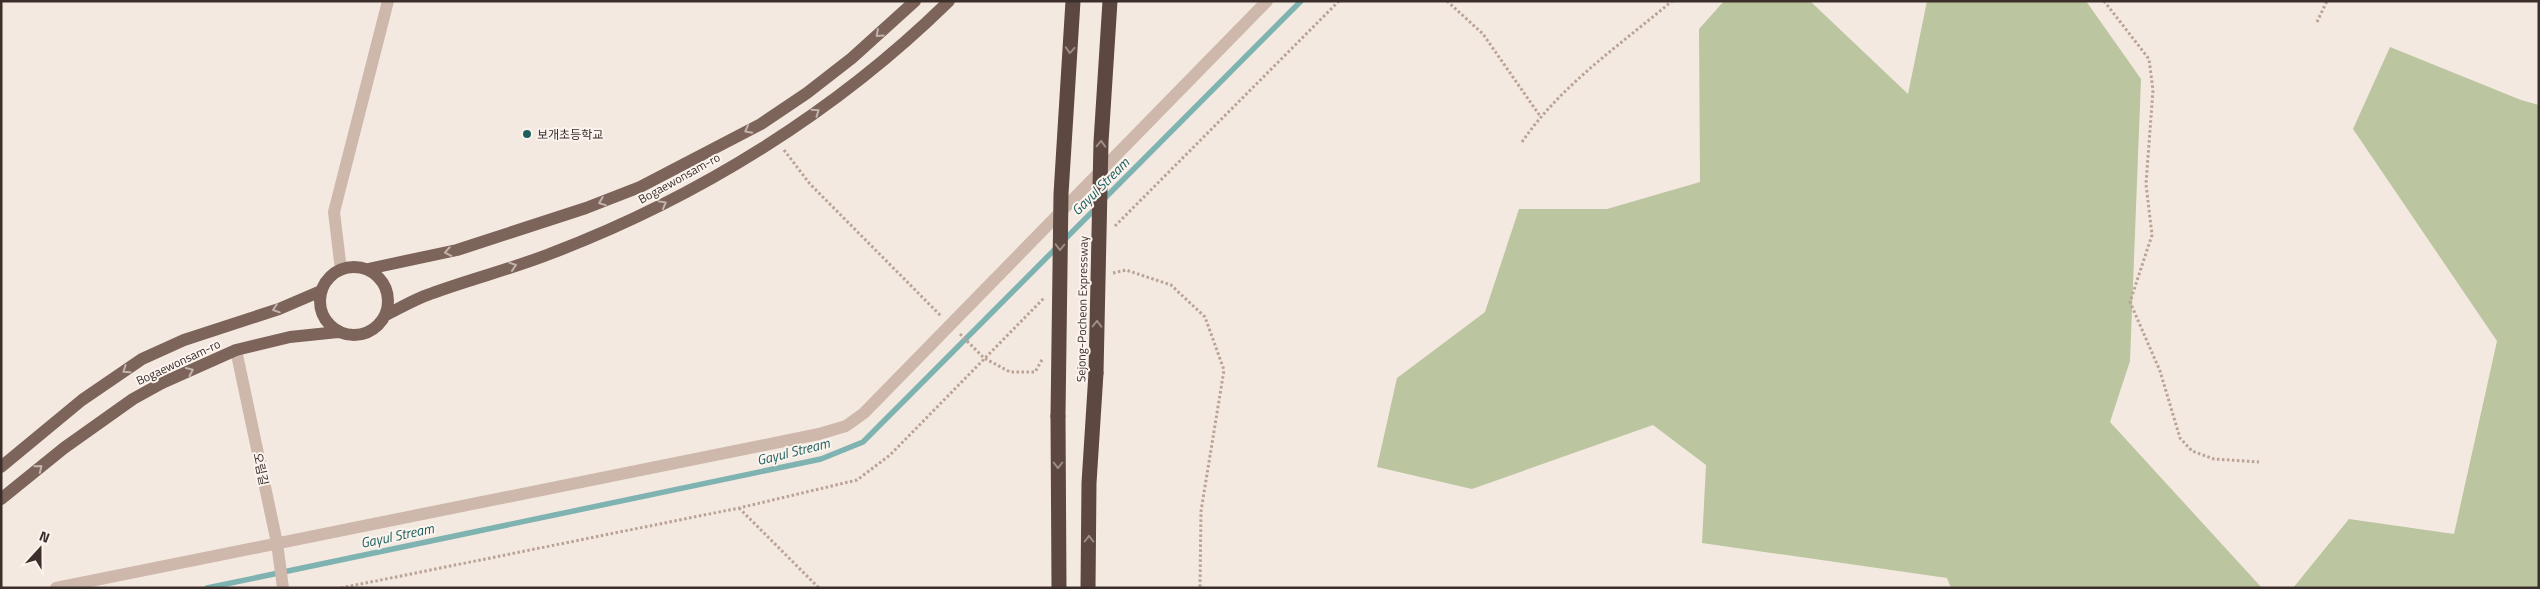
<svg xmlns="http://www.w3.org/2000/svg" width="2540" height="589" font-family="'Titillium Web','Noto Sans KR',sans-serif">
<style>
.green{fill:#bbc59f}
.lines{fill:none;stroke-linecap:round;stroke-linejoin:round}
.stream{stroke:#7eb3b1;stroke-width:5.5}
.path{stroke:#baa295;stroke-width:3;stroke-dasharray:2.5 2.5;stroke-linecap:butt}
.minor{stroke:#ceb8ab;stroke-width:12}
.major{stroke:#7d645b;stroke-width:12}
.highway{stroke:#5c4741;stroke-width:15}
.highway-bridge{stroke:#5c4741;stroke-width:15}
.oneway{stroke:#c2b3ac}
.oneway2{stroke:#9c8c86}
.poi-dot{fill:#1e5f5e;stroke:#fbf4ee;stroke-width:2}
.labels{text-anchor:middle;dominant-baseline:central;stroke-width:4;stroke-linejoin:round;paint-order:stroke}
.poi-label{font-size:12px;fill:#3b2e2b;stroke:#fbf4ee;text-anchor:start}
.street-label{font-size:12px;fill:#3b2e2b;stroke:#fbf4ee}
.water-label{font-size:14px;font-style:italic;fill:#1e5f5e;stroke:#fbf4ee}
</style>
<rect width="100%" height="100%" fill="#f4e9e0"/>
<path class="green" d="M 1724,1 L 1810,1 L 1908,94 L 1927,1 L 2086,1 L 2141,79 L 2130,361 L 2110,422 L 2262,588 L 1951,588 L 1947,578 L 1702,543 L 1706,465 L 1653,425 L 1472,489 L 1377,467 L 1397,378 L 1485,312 L 1519,209 L 1607,209 L 1700,182 L 1699,29 Z
M 2390,47 L 2521,100 L 2539,105 L 2539,588 L 2293,588 L 2349,519 L 2454,534 L 2497,341 L 2353,129 Z"/>
<g class="lines">
<path class="stream" d="M 1103,200 L 1301,1
M 207,588 L 821,459 L 863,442 L 1097,207"/>
<path class="path" d="M 1447,1 L 1483,34 L 1540,116
M 2104,1 L 2149,59 L 2153,90 L 2146,184 L 2152,235 L 2130,302 L 2160,371 L 2180,438 L 2192,451 L 2214,459 L 2259,462
M 2317,22 L 2327,1
M 1522,142 C 1561,85 1620,45 1672,1
M 784,150 L 810,184 L 941,316
M 1115,226 L 1339,1
M 1113,273 L 1126,270 L 1171,285 L 1205,317 L 1224,370 L 1201,511 L 1200,588
M 960,334 L 984,358 L 1010,372 L 1035,372 L 1043,358
M 739,508 L 819,588
M 341,588 L 739,508 L 857,480 L 890,455 L 1044,298"/>
<path class="minor" d="M 341,270 L 334,212 L 388,1
M 236,350 L 277,543 L 283,588
M 56,588 L 819,434 L 846,426 L 864,413 L 1267,1"/>
<path class="major" d="M320 301a34 34 0 1 1 68 0a34 34 0 1 1-68 0Z
M 368,269 L 457,250 L 586,208 L 640,187 L 761,124 L 807,93 L 852,58 L 915,1
M 386,315 C 400,308 415,299 430,294 C 470,279 512,269 552,253 C 699,197 837,111 949,1
M 1,467 L 82,400 L 142,359 L 184,340 L 279,309 L 321,291
M 1,499 L 64,448 L 133,399 L 162,383 L 236,350 L 290,337 L 338,332"/>
<path class="highway" d="M 1058,416 L 1059,588
M 1088,588 L 1089,483 L 1096,373"/>
<path class="highway-bridge" d="M 1096,373 L 1101,142 L 1110,1
M 1058,416 L 1061,194 L 1073,1"/>
</g>
<defs><path id="oneway-chevron" d="M-2-3.5L2.5 0L-2 3.5" fill="none" stroke-width="1.6" stroke-linecap="round" stroke-linejoin="round" transform="scale(1.25)"/></defs>
<g class="oneway">
<use href="#oneway-chevron" transform="translate(879 34) rotate(138)"/>
<use href="#oneway-chevron" transform="translate(816 112) rotate(-35)"/>
<use href="#oneway-chevron" transform="translate(748 130) rotate(152)"/>
<use href="#oneway-chevron" transform="translate(602 202) rotate(159)"/>
<use href="#oneway-chevron" transform="translate(663 204) rotate(-29)"/>
<use href="#oneway-chevron" transform="translate(448 252) rotate(169)"/>
<use href="#oneway-chevron" transform="translate(513 266) rotate(-18)"/>
<use href="#oneway-chevron" transform="translate(276 309) rotate(161)"/>
<use href="#oneway-chevron" transform="translate(126 370) rotate(146)"/>
<use href="#oneway-chevron" transform="translate(190 371) rotate(-24)"/>
<use href="#oneway-chevron" transform="translate(39 468) rotate(-39)"/>
</g>
<g class="oneway2">
<use href="#oneway-chevron" transform="translate(1070 50) rotate(94)"/>
<use href="#oneway-chevron" transform="translate(1101 144) rotate(-88)"/>
<use href="#oneway-chevron" transform="translate(1060 247) rotate(91)"/>
<use href="#oneway-chevron" transform="translate(1097 324) rotate(-89)"/>
<use href="#oneway-chevron" transform="translate(1058 465) rotate(90)"/>
<use href="#oneway-chevron" transform="translate(1089 539) rotate(-90)"/>
</g>
<circle class="poi-dot" cx="527" cy="134" r="5"/>
<g class="labels">
<g class="poi-label">
<text x="537" y="134">보개초등학교</text>
</g>
<g class="street-label">
<text transform="translate(679 178) rotate(-29)">Bogaewonsam-ro</text>
<text transform="translate(1082 309) rotate(-89)">Sejong-Pocheon Expressway</text>
<text transform="translate(178 362) rotate(-25)">Bogaewonsam-ro</text>
<text transform="translate(261 469) rotate(78)">오림길</text>
</g>
<g class="water-label">
<text transform="translate(1100 186) rotate(-45)">Gayul Stream</text>
<text transform="translate(793 451) rotate(-14)">Gayul Stream</text>
<text transform="translate(397 535) rotate(-12)">Gayul Stream</text>
</g>
</g>
<rect width="2540" height="589" fill="none" stroke="#3b2e2b" stroke-width="5"/>
<g transform="translate(40 549) rotate(21)" stroke="#fbf4ee" stroke-width="4" paint-order="stroke">
<path d="M0-4L9 19L0 12L-9 19Z" fill="#3b2e2b"/>
<text y="-8" font-size="14" font-weight="bold" text-anchor="middle" fill="#3b2e2b">N</text>
</g>
</svg>
